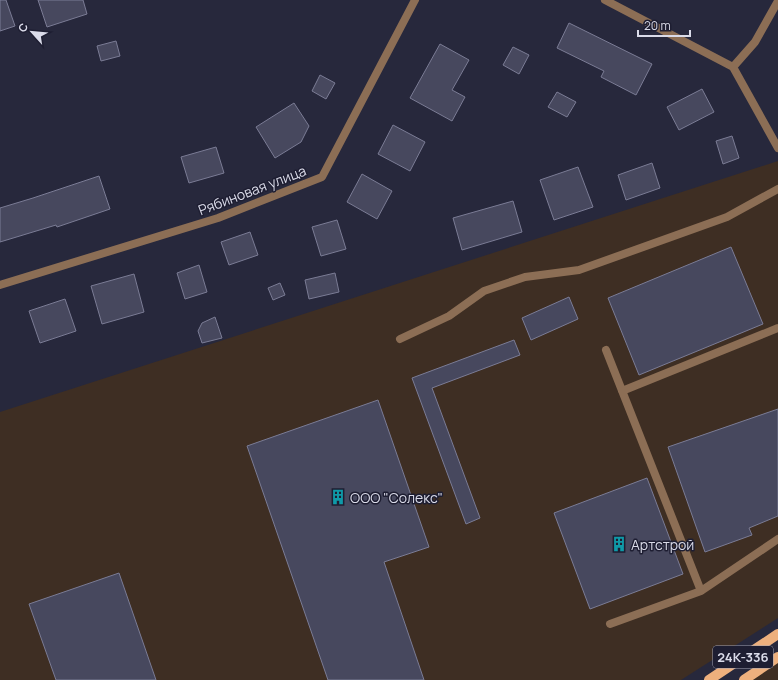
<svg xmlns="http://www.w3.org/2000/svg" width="778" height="680" font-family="Manrope,sans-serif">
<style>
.industrial{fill:#3e2e23}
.building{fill:#47485e;stroke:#7b7c95}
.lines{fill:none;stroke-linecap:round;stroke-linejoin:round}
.lane{stroke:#8c6e55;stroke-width:8}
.street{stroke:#8c6e55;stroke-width:8}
.primary{stroke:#eeb07d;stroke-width:10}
.labels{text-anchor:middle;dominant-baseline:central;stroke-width:3;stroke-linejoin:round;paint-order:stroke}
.shield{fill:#1e1e32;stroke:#a2a2b2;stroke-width:1}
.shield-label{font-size:13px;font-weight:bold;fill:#dadbe9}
.street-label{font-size:14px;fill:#dadbe9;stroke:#1e1e32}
.poi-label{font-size:14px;fill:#dadbe9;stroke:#1e1e32;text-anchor:start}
</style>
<rect width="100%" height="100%" fill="#27283c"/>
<path class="industrial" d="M 778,161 L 778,618 L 681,680 L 0,680 L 0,412 Z
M 778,660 L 778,680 L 747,680 Z"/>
<path class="building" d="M 0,0 L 6,0 L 15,26 L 0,31 Z
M 38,0 L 83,0 L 87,14 L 47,27 Z
M 569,23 L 652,64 L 636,95 L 601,77 L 604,71 L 557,48 Z
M 116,41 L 120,56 L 101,61 L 97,46 Z
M 440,44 L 469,60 L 452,90 L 465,97 L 452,121 L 410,98 Z
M 513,47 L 529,55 L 519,74 L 503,65 Z
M 320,75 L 335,83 L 326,99 L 312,91 Z
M 702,89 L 714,112 L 679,130 L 667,107 Z
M 557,92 L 576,102 L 567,117 L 548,107 Z
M 294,103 L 309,126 L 301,142 L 275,158 L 256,127 Z
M 393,125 L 425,142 L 410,171 L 378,154 Z
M 732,136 L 739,158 L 723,164 L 716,141 Z
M 216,147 L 224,173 L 189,183 L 181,157 Z
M 652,163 L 660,188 L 626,200 L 618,175 Z
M 578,167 L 593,207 L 554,220 L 540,180 Z
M 362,174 L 392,191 L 377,219 L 347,202 Z
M 99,176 L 110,209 L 57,227 L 56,225 L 0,242 L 0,208 L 33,198 Z
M 513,201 L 522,232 L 462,250 L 453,218 Z
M 337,220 L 346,249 L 321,256 L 312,227 Z
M 250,232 L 258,255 L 229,265 L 221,242 Z
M 731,247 L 763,324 L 639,375 L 608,298 Z
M 199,265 L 207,292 L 185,299 L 177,273 Z
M 335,273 L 339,292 L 309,299 L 305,280 Z
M 134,274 L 144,312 L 102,324 L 91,286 Z
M 280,283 L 285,295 L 273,300 L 268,288 Z
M 569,297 L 578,319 L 531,340 L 522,318 Z
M 65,299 L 76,331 L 40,343 L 29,311 Z
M 215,317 L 222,338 L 202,343 L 198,331 L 202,323 Z
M 514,340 L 520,355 L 432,388 L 480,518 L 466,524 L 412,378 Z
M 378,400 L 429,547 L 384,562 L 424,680 L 328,680 L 247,446 Z
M 778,409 L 778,516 L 749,528 L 752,535 L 705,552 L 668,447 Z
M 647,478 L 683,574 L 590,609 L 554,513 Z
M 119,573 L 156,680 L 56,680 L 29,604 Z"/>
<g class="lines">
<path class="lane" d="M 400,339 L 449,316 L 484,291 L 525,277 L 579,270 L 727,217 L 778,189
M 606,350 L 701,591
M 622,391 L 778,328
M 610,624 L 701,591 L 778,539"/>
<path class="street" d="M 605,0 L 733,67 L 778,148
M 733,67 L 755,42 L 778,1
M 0,285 L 218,218 L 322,177 L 415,0"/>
<path class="primary" d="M 709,680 L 778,634
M 744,680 L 778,657"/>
</g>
<defs>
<symbol id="building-bare" viewBox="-9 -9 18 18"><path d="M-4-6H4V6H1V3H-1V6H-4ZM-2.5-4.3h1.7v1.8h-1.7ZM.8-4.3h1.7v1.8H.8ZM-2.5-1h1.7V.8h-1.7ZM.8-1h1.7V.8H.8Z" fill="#0f9aa8" stroke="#1e1e32" stroke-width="2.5" paint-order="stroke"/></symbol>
</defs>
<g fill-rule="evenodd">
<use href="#building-bare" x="327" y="486" width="22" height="22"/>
<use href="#building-bare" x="608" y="533" width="22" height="22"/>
</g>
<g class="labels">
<rect class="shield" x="713" y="646" width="60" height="22" rx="3"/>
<g class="shield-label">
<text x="743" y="657">24К-336</text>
</g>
<g class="street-label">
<text transform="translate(252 190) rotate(-21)">Рябиновая улица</text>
</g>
<g class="poi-label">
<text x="350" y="497">ООО "Солекс"</text>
<text x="631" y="544">Артстрой</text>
</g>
</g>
<g transform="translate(32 32) rotate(297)" stroke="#1e1e32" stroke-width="3" paint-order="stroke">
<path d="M0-3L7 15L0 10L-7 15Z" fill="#dadbe9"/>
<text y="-6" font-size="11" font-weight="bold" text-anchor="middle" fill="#dadbe9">С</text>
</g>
<path d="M638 30v6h52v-6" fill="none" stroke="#dadbe9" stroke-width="2"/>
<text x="644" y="30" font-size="12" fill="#dadbe9" stroke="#1e1e32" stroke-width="3" paint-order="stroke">20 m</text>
</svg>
